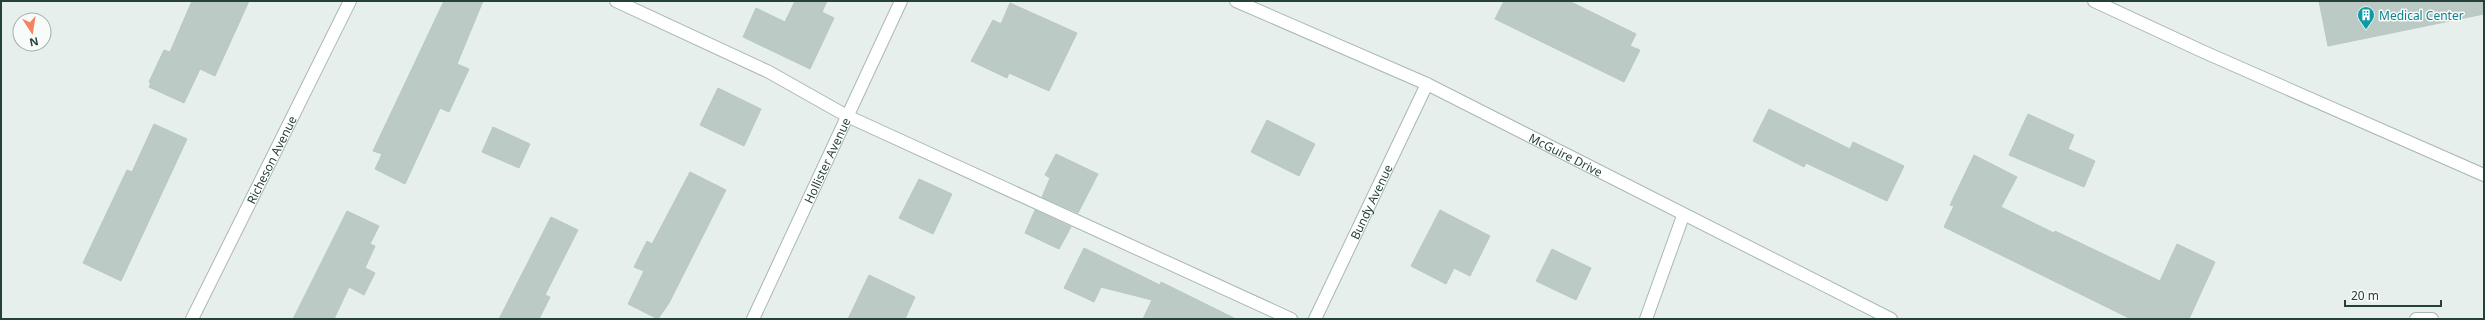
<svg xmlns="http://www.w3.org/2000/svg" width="2485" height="320" font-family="'Noto Sans',sans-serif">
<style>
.building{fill:#bbcac4;stroke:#b8c9c2}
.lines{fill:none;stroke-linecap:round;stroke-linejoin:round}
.lane-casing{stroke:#a8b8b2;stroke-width:14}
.street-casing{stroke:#a8b8b2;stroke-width:14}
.lane{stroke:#fff;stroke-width:12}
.street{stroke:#fff;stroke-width:12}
.labels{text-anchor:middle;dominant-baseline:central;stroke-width:3;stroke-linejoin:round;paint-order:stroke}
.culture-label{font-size:12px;fill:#0d838f;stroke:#f7fbf9;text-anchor:start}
.street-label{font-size:12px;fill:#24423a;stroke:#f7fbf9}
</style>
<rect width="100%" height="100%" fill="#e6efeb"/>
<path class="building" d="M 192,1 L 249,1 L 215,76 L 200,69 L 184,103 L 149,87 L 151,83 L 149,82 L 164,50 L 170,52 Z
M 444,1 L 483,1 L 457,64 L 469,69 L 449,112 L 440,108 L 405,184 L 375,169 L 382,154 L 373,151 Z
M 795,1 L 827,1 L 822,12 L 834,18 L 810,69 L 743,37 L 756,8 L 785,22 Z
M 1504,1 L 1569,1 L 1636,34 L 1630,46 L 1640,50 L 1624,82 L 1495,19 Z
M 2319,1 L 2484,1 L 2484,14 L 2328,46 Z
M 1010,3 L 1077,33 L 1049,91 L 1009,73 L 1007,78 L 971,61 L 993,20 L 1001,24 Z
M 718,88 L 761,109 L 744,146 L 700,125 Z
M 1769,109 L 1850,149 L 1853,142 L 1904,166 L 1887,201 L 1806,163 L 1804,167 L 1753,141 Z
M 2028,114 L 2074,135 L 2068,149 L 2095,161 L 2084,187 L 2009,155 Z
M 1267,120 L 1315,144 L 1299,176 L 1251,152 Z
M 154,124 L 187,139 L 121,281 L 83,263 L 127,170 L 132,172 Z
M 493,127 L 530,144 L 519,168 L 482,152 Z
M 1056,154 L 1098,174 L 1078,213 L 1042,197 L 1050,178 L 1045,175 Z
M 1974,155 L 2017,177 L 2001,207 L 2054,233 L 2055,231 L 2160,281 L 2177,244 L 2215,262 L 2189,319 L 2131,319 L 1944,227 L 1954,206 L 1950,205 Z
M 690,172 L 726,190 L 669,303 L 658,319 L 628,304 L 644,271 L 634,267 L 647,241 L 652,244 Z
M 919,179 L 952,194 L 933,234 L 899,218 Z
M 1035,210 L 1071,227 L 1059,249 L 1025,233 Z
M 1440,210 L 1490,236 L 1470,276 L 1454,268 L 1446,284 L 1411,266 Z
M 347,211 L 379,226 L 370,244 L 375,246 L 365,268 L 375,273 L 364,295 L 349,287 L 334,319 L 293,319 Z
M 551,217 L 578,230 L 545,295 L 550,297 L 539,319 L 499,319 Z
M 1084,248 L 1160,285 L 1161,282 L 1236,319 L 1143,319 L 1152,300 L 1101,287 L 1094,302 L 1064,288 Z
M 1552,249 L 1591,268 L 1576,300 L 1536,281 Z
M 869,275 L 915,297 L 905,319 L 848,319 Z"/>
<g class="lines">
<defs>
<path id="lane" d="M 616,1 L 769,72 L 847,116 L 1291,319
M 2094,1 L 2204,52 L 2484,175
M 1646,319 L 1683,216
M 2416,319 L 2432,319"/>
<g id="street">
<path id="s1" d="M 1236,1 L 1427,84 L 1891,319"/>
<path id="s2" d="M 192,319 L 350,1"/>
<path id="s3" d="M 753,319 L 901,1"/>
<path id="s4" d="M 1315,319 L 1427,84"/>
</g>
</defs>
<use href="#lane" class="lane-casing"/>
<use href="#street" class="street-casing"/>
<use href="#lane" class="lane"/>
<use href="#street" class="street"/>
</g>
<defs>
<symbol id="building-pin" viewBox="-11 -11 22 30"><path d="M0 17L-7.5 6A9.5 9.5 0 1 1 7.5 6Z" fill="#0f9aa8" stroke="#f7fbf9"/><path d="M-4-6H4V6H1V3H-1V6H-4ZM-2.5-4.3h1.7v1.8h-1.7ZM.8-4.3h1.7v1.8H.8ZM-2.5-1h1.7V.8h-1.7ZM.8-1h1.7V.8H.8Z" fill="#fff"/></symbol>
</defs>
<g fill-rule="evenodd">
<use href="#building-pin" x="2356" y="5" width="20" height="27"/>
</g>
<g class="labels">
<g class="culture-label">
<text x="2379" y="15">Medical Center</text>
</g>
<g class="street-label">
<text stroke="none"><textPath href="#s1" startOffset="364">McGuire Drive</textPath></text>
<text stroke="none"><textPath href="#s2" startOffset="178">Richeson Avenue</textPath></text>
<text stroke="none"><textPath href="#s3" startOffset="175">Hollister Avenue</textPath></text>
<text stroke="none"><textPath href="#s4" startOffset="130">Bundy Avenue</textPath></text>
</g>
</g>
<rect width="2485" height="320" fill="none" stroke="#24423a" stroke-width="4"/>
<g transform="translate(32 32) rotate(168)"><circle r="19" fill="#f7fbf9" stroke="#a3b1ad"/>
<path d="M0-3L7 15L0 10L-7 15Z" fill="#f4845f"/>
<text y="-6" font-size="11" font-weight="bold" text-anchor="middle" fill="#24423a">N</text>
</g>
<path d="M2345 300v6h96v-6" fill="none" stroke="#24423a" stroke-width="2"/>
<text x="2351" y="300" font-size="12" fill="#24423a" stroke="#f7fbf9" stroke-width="3" paint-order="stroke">20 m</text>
</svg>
